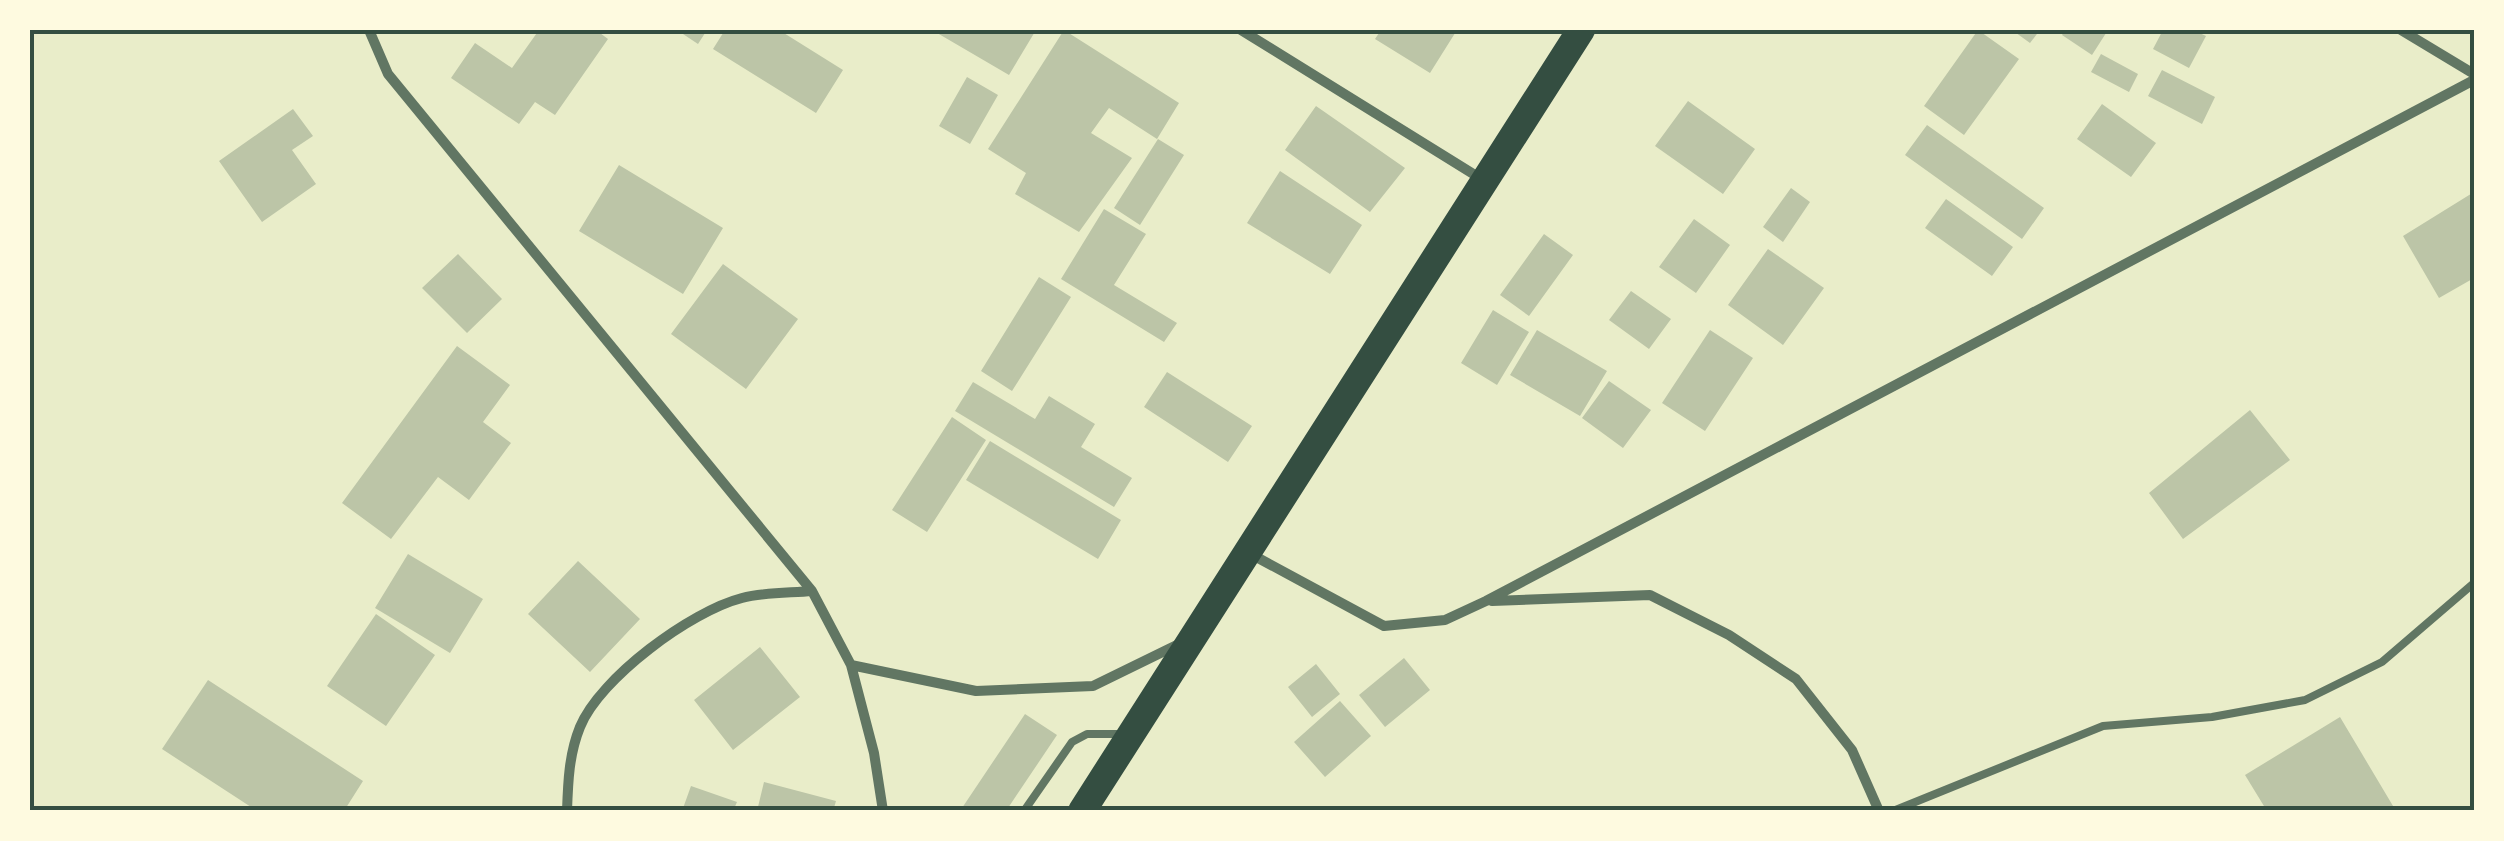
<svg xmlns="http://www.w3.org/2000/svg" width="2504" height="841" font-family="'Fira Sans',sans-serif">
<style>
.building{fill:#bcc5a7}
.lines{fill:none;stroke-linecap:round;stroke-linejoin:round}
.service{stroke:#617663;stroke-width:8}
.minor{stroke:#617663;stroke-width:10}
.trunk{stroke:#344e41;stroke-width:28}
.neatline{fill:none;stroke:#344e41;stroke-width:4}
</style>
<rect width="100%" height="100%" fill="#e9edc9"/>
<path class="building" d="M 539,30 L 596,30 L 608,39 L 555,115 L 535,102 L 519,124 L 451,78 L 475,43 L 512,68 Z
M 677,30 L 707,30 L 698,44 Z
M 725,30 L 779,30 L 843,70 L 816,113 L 713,49 Z
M 932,30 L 1036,30 L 1009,75 Z
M 1064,30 L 1179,103 L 1157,139 L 1109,108 L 1091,133 L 1132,158 L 1079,232 L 1015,194 L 1026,173 L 988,149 Z
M 1381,30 L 1457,30 L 1430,73 L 1375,39 Z
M 1978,30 L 2019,59 L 1964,135 L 1924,106 Z
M 2012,30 L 2040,30 L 2030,43 Z
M 2065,30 L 2108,30 L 2092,55 L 2062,35 Z
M 2163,30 L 2193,30 L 2206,36 L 2189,68 L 2153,49 Z
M 2101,54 L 2138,74 L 2129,92 L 2091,72 Z
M 2162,70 L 2215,97 L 2202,124 L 2148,96 Z
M 967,77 L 998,95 L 970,144 L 939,126 Z
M 1688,101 L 1755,149 L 1723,194 L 1655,146 Z
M 2102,104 L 2156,143 L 2131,177 L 2077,139 Z
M 1316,106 L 1405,168 L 1370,212 L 1285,150 Z
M 293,109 L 313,136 L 292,150 L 316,184 L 262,222 L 219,161 Z
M 1927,125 L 2044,208 L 2022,239 L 1905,155 Z
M 1158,139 L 1184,155 L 1140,225 L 1114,208 Z
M 619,165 L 723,228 L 683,294 L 579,231 Z
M 1280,171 L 1362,225 L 1330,274 L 1247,223 Z
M 1791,188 L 1810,202 L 1783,242 L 1763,227 Z
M 2474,192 L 2474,278 L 2439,298 L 2403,236 Z
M 1946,199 L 2013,247 L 1992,276 L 1925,228 Z
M 1104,209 L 1146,234 L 1114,285 L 1177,323 L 1164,342 L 1061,279 Z
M 1694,219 L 1730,245 L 1696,293 L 1659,267 Z
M 1544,234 L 1573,255 L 1529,316 L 1500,295 Z
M 1768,249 L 1824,288 L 1783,345 L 1728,305 Z
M 458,254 L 502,299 L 467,333 L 422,288 Z
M 723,264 L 798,319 L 746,389 L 671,334 Z
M 1039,277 L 1071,297 L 1012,391 L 981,371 Z
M 1631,291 L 1671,319 L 1649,349 L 1609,320 Z
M 1493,310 L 1529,332 L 1497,385 L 1461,363 Z
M 1537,330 L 1607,371 L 1580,416 L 1510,375 Z
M 1710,330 L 1753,358 L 1705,431 L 1662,403 Z
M 457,346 L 510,385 L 483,422 L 511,443 L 469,500 L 438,477 L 391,539 L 342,503 Z
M 1167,372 L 1252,426 L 1228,462 L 1144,407 Z
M 1609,381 L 1651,410 L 1623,448 L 1582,418 Z
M 973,382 L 1035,419 L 1049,396 L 1095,424 L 1081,447 L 1132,478 L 1114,507 L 955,411 Z
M 2250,410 L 2290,460 L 2183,539 L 2149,493 Z
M 952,417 L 986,440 L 927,532 L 892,510 Z
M 990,441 L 1121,520 L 1098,559 L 966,480 Z
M 408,554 L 483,599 L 450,653 L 375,608 Z
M 578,561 L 640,619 L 590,672 L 528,614 Z
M 376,614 L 435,655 L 386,726 L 327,686 Z
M 760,647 L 800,697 L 733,750 L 694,700 Z
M 1404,658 L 1430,690 L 1385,727 L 1359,695 Z
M 1316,664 L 1340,694 L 1312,717 L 1288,687 Z
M 208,680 L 363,781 L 344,811 L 257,811 L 162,749 Z
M 1340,701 L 1371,736 L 1325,777 L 1294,742 Z
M 1025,714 L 1057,735 L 1006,811 L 960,811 Z
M 2340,717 L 2396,811 L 2267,811 L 2245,775 Z
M 764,782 L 836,801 L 833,811 L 757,811 Z
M 691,786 L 737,802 L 733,811 L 682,811 Z"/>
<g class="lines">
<path class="service" d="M 1024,811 L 1072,742 L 1087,734 L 1122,734
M 1893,811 L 2103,726 L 2212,717 L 2305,700 L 2382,662 L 2474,583"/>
<path class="minor" d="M 369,30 L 388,74 L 812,591 L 851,665 L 976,691 L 1093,686 L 1181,643
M 1241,30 L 1483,180
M 2401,30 L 2474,74
M 1247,552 L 1384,626 L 1445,620 L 1486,601 L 2474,80
M 1492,601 L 1650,595 L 1729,635 L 1796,679 L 1852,750 L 1879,811
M 851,665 L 874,753 L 883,811
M 567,811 C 568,782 569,754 580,727 C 600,678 691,611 742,598 C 764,592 790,593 812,591"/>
<path class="trunk" d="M 1082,811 L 1581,30"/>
</g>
<rect width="2504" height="841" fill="none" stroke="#fefae0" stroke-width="65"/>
<rect x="32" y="32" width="2440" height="776" class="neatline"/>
</svg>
